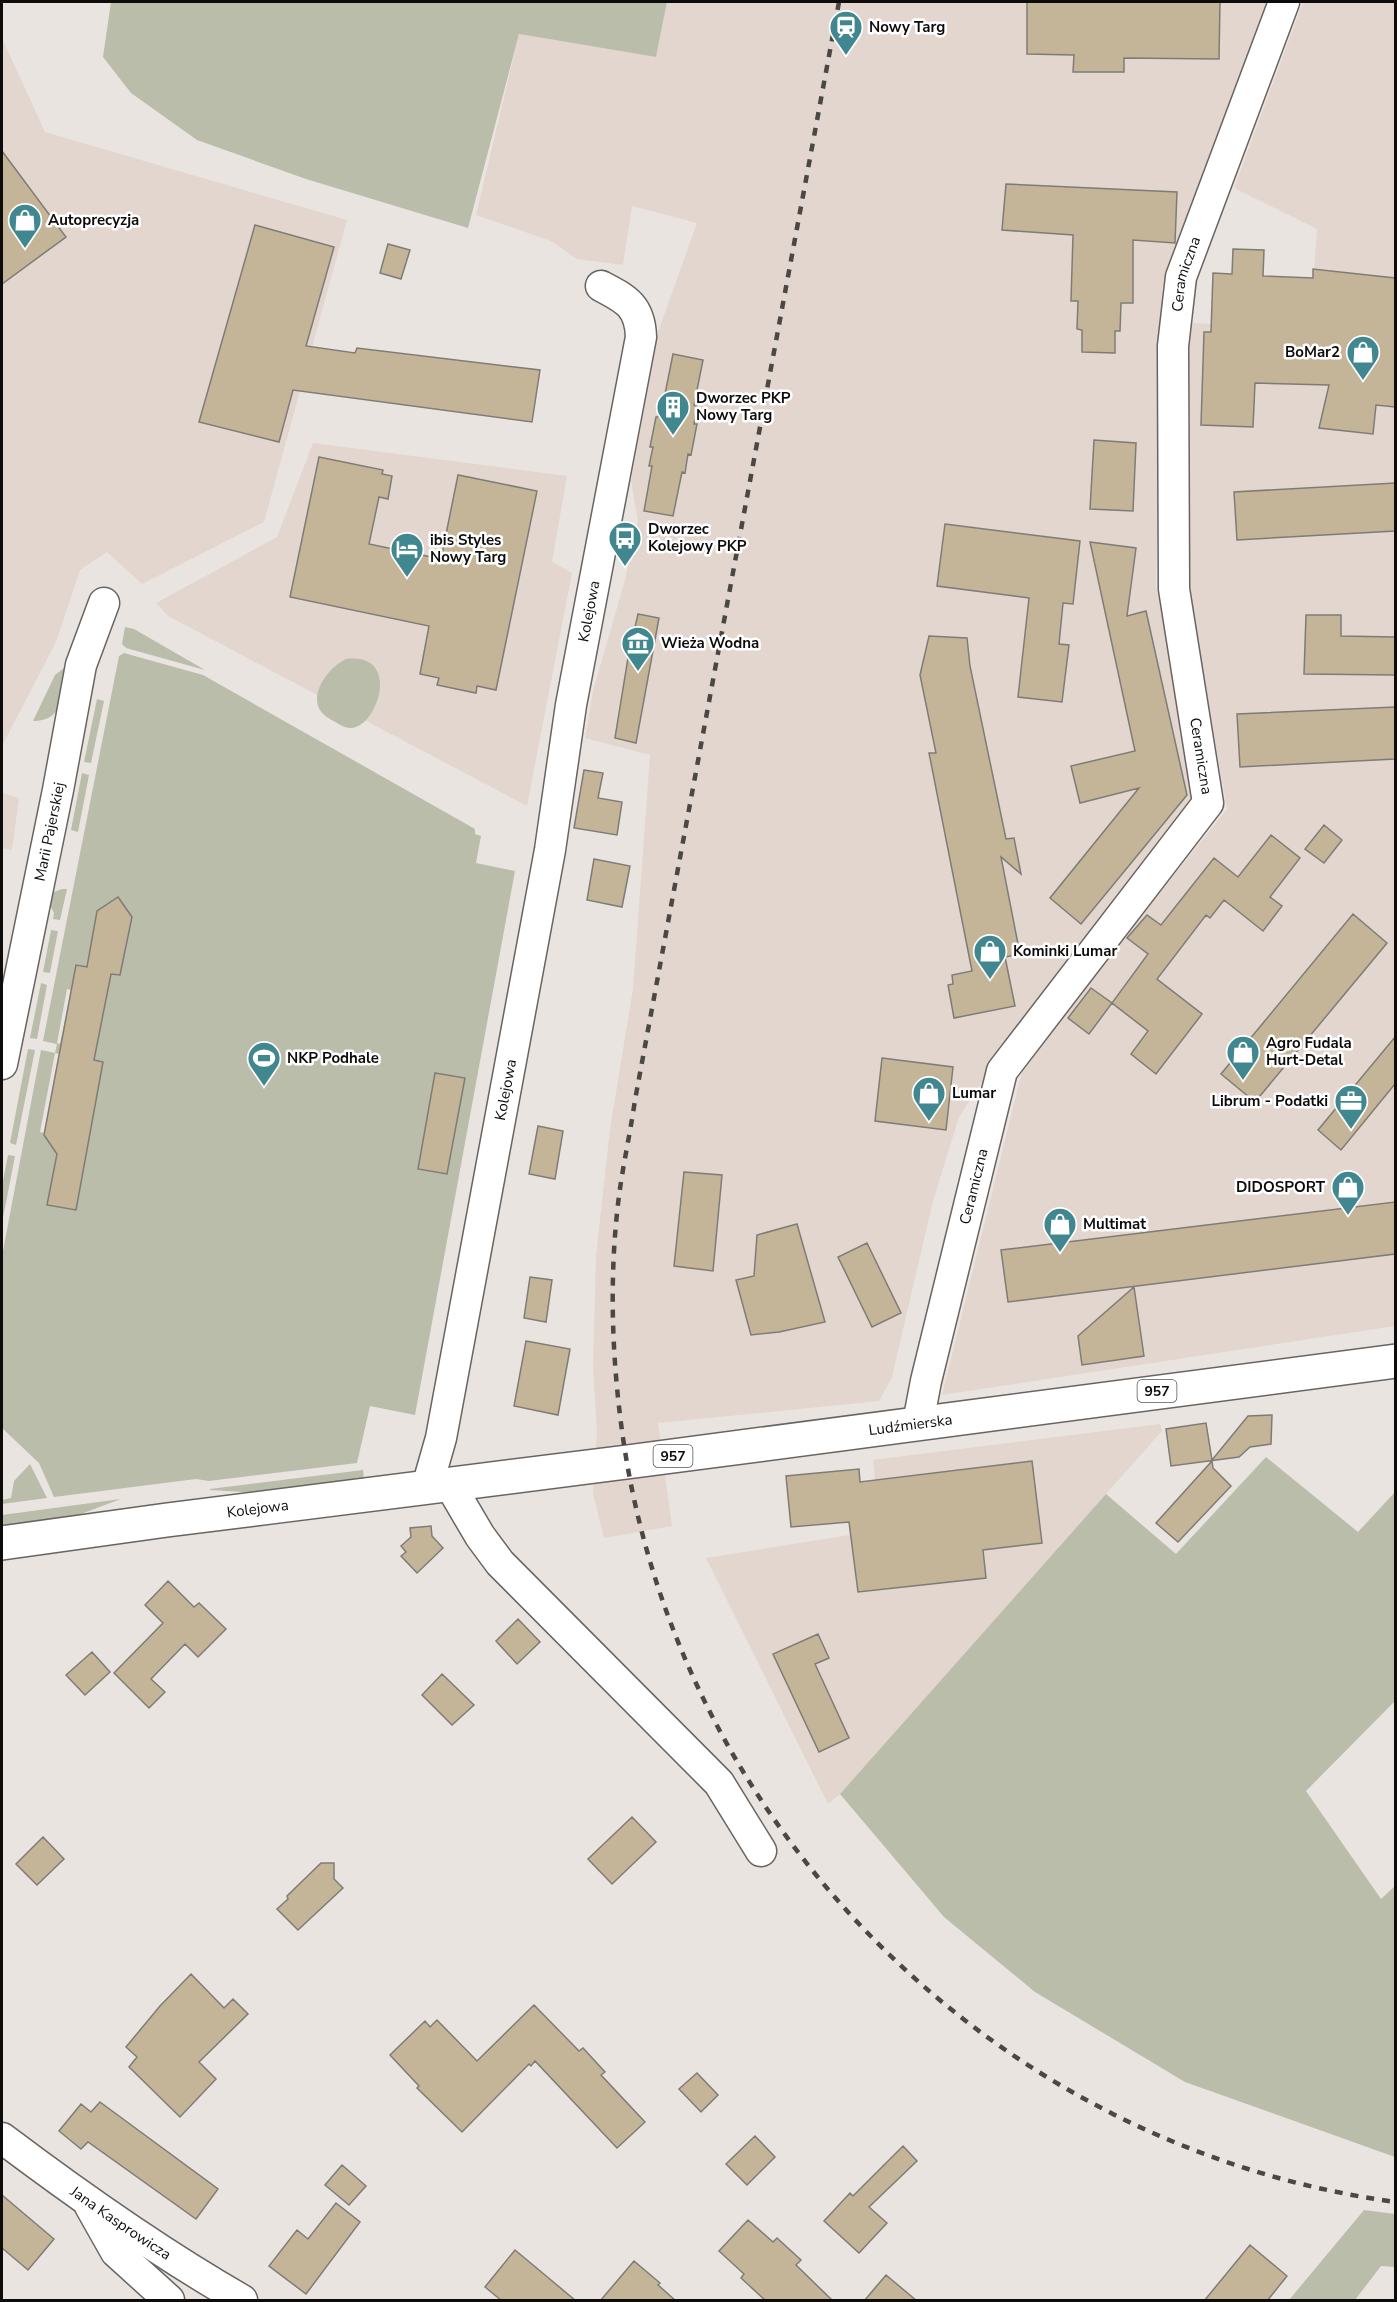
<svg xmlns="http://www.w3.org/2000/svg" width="1397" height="2302" font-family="'Nunito Sans',sans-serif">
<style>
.built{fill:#e3d6ce}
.green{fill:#babdaa;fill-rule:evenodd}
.building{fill:#c4b598;stroke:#7f7c77;stroke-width:1.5}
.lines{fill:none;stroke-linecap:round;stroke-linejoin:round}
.minor-casing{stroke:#696461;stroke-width:33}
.major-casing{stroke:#696461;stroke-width:36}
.minor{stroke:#fff;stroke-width:30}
.major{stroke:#fff;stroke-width:33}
.rail{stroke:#4a4745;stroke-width:4.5;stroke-dasharray:8 8;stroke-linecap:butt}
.labels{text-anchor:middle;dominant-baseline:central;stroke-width:5;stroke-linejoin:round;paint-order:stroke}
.shield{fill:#fff;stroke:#565554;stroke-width:1.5}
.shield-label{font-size:14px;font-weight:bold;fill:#0e0c0b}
.poi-label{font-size:15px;font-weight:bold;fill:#0e0c0b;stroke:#fff;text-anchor:start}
.street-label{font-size:15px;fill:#0e0c0b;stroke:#fff}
</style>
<rect width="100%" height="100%" fill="#eae4e0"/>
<path class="built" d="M 667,2 L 1270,2 L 1203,188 L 1162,288 L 1156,586 L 1183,713 L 1193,801 L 1116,897 L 1016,1031 L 959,1117 L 933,1201 L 892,1377 L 879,1401 L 658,1423 L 672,1526 L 604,1538 L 593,1494 L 597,1432 L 593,1367 L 596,1256 L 610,1129 L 633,989 L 650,755 L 585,738 L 593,691 L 625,580 L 638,521 L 631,481 L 658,332 L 697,223 L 632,206 L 623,265 L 577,259 L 551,241 L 476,215 L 519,34 L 656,57 Z
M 1303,2 L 1395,2 L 1395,1326 L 942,1395 L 1024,1063 L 1227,809 L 1189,595 L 1189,323 L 1310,328 L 1317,229 L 1234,188 Z
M 2,38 L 45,132 L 347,220 L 264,522 L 142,584 L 107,552 L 80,570 L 56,642 L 2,746 Z
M 313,443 L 567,476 L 552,562 L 572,573 L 527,806 L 168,616 L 156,603 L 277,537 Z
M 2,793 L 19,798 L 12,850 L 2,848 Z
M 1160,1424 L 1162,1431 L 1106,1494 L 840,1794 L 828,1804 L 706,1558 L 880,1530 L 873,1460 Z"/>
<path class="green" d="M 111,2 L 667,2 L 656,57 L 519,34 L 468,228 L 306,179 L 197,140 L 131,93 L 103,57 Z
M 125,627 L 134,629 L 205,670 L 126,648 L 122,644 Z
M 124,653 L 203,675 L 475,829 L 475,834 L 481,836 L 476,863 L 515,871 L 415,1415 L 370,1406 L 357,1463 L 209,1481 L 196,1479 L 54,1497 L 39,1463 L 2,1428 L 2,1256 L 41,1050 L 55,1053 L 57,1044 L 43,1041 L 119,656 ZM 67,989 L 71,990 L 60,1044 L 57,1043 ZM 55,1053 L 59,1054 L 44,1133 L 40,1132 Z
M 346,659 C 402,652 378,727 351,728 C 344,728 337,723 330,719 C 302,704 325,669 346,659 Z
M 64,668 L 67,668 C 62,693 65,721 33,721 L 55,675 Z
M 97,699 L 104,701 L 91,763 L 84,762 Z
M 82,773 L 89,775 L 78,832 L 71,830 Z
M 62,889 L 67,889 L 60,920 L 53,919 L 54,913 L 47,899 L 54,892 Z
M 51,930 L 58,931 L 50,973 L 43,972 Z
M 41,983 L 47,985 L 37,1039 L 30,1038 Z
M 28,1049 L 35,1050 L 16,1145 L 10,1143 Z
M 8,1155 L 15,1156 L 2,1223 L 2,1186 Z
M 1266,1457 L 1358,1532 L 1395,1492 L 1395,1701 L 1306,1791 L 1381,1899 L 1395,1886 L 1395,2157 L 1185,2082 L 1035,1992 L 944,1917 L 840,1794 L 1106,1494 L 1176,1554 Z
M 30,1464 L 47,1498 L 2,1504 L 2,1500 L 11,1498 L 14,1481 Z
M 363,1470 L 364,1479 L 262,1493 L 210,1490 L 210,1489 Z
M 121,1499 L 70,1518 L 2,1527 L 2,1515 Z
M 1364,2210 L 1395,2214 L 1395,2267 L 1381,2266 L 1355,2300 L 1289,2300 Z"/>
<path class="building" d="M 1027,2 L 1220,2 L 1219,59 L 1124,58 L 1124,72 L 1073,72 L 1074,55 L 1027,54 Z
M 2,151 L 66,237 L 2,284 Z
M 1006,184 L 1177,192 L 1175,243 L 1133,240 L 1133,303 L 1121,303 L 1120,331 L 1115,331 L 1115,353 L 1082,352 L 1082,330 L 1077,329 L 1078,301 L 1071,301 L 1073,235 L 1002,230 Z
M 255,225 L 334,247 L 306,346 L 355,353 L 357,348 L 540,370 L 532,422 L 293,390 L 279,442 L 199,422 Z
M 388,244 L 410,250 L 401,279 L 380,273 Z
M 1233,249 L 1264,250 L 1263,276 L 1313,278 L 1313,269 L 1395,278 L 1395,407 L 1376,405 L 1373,434 L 1319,428 L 1329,385 L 1255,383 L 1253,427 L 1201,425 L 1204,332 L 1211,332 L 1213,273 L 1232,274 Z
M 673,354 L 703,360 L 694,405 L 697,406 L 694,424 L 697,424 L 691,455 L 688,454 L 685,473 L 682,472 L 673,516 L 644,511 L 652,466 L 649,466 L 653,447 L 650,447 L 656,417 L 658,417 L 662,398 L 664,399 Z
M 1094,440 L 1136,443 L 1133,511 L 1090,509 Z
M 319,457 L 383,470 L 382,474 L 392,476 L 388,499 L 379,497 L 369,544 L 441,559 L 458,475 L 537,491 L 496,690 L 477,686 L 476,693 L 437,685 L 439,678 L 420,674 L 429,626 L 290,597 Z
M 1395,483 L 1395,531 L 1237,540 L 1234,492 Z
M 945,524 L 1080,541 L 1073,604 L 1063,603 L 1059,644 L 1069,645 L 1062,702 L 1018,697 L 1029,598 L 937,586 Z
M 1090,542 L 1136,548 L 1127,616 L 1146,611 L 1187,795 L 1081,924 L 1050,898 L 1139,788 L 1080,803 L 1071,766 L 1135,751 Z
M 638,614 L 659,618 L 636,743 L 615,738 L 628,658 Z
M 1306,615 L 1341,615 L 1341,636 L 1395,637 L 1395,675 L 1304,674 Z
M 929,636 L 967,638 L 970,666 L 1006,839 L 1014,838 L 1021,874 L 1001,857 L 1020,954 L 1005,957 L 1015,1006 L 954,1018 L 948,985 L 953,984 L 952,975 L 972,971 L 929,753 L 936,753 L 920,675 Z
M 1395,707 L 1395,759 L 1240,767 L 1237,714 Z
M 584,770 L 603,773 L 598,798 L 622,802 L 617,835 L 574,828 Z
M 1324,825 L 1342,840 L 1324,863 L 1305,849 Z
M 1271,835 L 1300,858 L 1270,897 L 1282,906 L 1263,931 L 1224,900 L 1210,918 L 1206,915 L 1157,979 L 1202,1014 L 1156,1074 L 1131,1054 L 1148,1031 L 1112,1003 L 1148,954 L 1127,938 L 1147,915 L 1161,925 L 1214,858 L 1238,877 Z
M 594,859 L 630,866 L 622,907 L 587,900 Z
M 118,897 L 132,917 L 120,975 L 111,974 L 94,1060 L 103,1062 L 76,1210 L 47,1205 L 57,1154 L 44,1135 L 76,965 L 87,967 L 97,911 Z
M 1353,914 L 1387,943 L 1255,1102 L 1221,1074 Z
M 1091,988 L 1112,1003 L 1089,1034 L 1068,1018 Z
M 1395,1037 L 1395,1084 L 1341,1150 L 1318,1130 Z
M 882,1058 L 953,1067 L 946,1130 L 875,1121 Z
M 435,1073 L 465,1078 L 447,1174 L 418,1169 Z
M 538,1126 L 563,1131 L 555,1179 L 529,1174 Z
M 684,1172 L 722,1175 L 713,1271 L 674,1266 Z
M 1395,1202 L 1395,1254 L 1008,1302 L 1001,1250 Z
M 797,1224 L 825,1322 L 779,1332 L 751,1335 L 736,1280 L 754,1276 L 757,1235 Z
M 867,1243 L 901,1313 L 872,1327 L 838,1257 Z
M 530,1277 L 552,1280 L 546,1322 L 524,1318 Z
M 1134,1287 L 1144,1356 L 1082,1365 L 1078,1336 Z
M 526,1341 L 570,1349 L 558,1415 L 514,1406 Z
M 1272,1415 L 1271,1444 L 1250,1447 L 1239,1457 L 1171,1466 L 1166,1429 L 1206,1423 L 1212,1460 L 1248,1416 Z
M 1032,1461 L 1042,1543 L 983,1550 L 986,1578 L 858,1592 L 849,1522 L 791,1527 L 786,1476 L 859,1469 L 860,1482 Z
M 1212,1461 L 1213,1468 L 1231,1486 L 1178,1542 L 1156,1523 Z
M 431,1526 L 432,1536 L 443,1548 L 417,1573 L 401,1556 L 406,1552 L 401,1546 L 411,1537 L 410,1528 Z
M 168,1581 L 194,1607 L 199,1603 L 226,1629 L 198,1657 L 185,1644 L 151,1679 L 165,1692 L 149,1708 L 114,1673 L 163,1623 L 145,1605 Z
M 518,1619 L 540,1642 L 517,1664 L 496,1641 Z
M 818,1634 L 829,1658 L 815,1664 L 849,1738 L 819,1752 L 773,1654 Z
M 92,1652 L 110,1672 L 85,1695 L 66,1675 Z
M 442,1674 L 474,1705 L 452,1725 L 422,1695 Z
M 632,1817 L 656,1842 L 612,1884 L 588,1859 Z
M 43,1837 L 64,1859 L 37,1885 L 16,1864 Z
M 321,1863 L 334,1863 L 334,1879 L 343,1888 L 298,1930 L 277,1909 L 288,1899 L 287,1896 Z
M 191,1974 L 224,2008 L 233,1999 L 248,2014 L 199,2062 L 216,2079 L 180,2117 L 129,2067 L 137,2057 L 126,2047 L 160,2006 Z
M 534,2005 L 579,2051 L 583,2048 L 605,2072 L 601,2075 L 645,2122 L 617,2148 L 535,2061 L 531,2066 L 529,2064 L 462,2132 L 417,2088 L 419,2086 L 390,2055 L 425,2021 L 430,2027 L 437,2020 L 477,2061 Z
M 697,2073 L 718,2095 L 701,2112 L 679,2089 Z
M 100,2102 L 218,2189 L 196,2219 L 88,2142 L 81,2149 L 59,2131 L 81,2104 L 91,2112 Z
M 755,2136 L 775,2157 L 747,2185 L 726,2164 Z
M 903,2146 L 917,2161 L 869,2207 L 887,2223 L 859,2253 L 824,2221 L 850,2193 L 853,2196 Z
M 342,2165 L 366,2186 L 349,2205 L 325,2185 Z
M 2,2195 L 54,2239 L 28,2270 L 2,2248 Z
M 336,2203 L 360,2222 L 306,2294 L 269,2266 L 297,2230 L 308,2239 Z
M 748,2220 L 773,2242 L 777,2238 L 801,2260 L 796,2265 L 833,2301 L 766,2301 L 741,2278 L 744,2274 L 719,2251 Z
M 1250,2245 L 1287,2276 L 1267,2301 L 1204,2301 Z
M 515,2250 L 545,2275 L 576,2301 L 502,2301 L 485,2287 Z
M 634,2261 L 660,2283 L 658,2285 L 676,2301 L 600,2301 Z
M 886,2275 L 917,2301 L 864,2301 Z"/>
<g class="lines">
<defs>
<g id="minor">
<path id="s1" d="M 2,1064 L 58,790 L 81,665 L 104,603"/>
<path id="s2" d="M 918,1423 L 926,1381 L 1002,1071 L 1208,803 L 1174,589 L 1173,346 L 1181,277 L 1284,2"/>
<path d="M 450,1485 L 480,1536 L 500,1563 L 719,1783 L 761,1851"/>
<path id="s3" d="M 427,1487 L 441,1438 L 550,850 L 571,705 L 641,337 C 640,306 626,299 601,286"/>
<path id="s4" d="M 2,2138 C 79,2196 158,2252 242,2300"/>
<path d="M 90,2206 L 116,2252 L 169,2300"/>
</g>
<g id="major">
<path id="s5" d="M 2,1543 L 167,1520 L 627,1462 L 1396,1361"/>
</g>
</defs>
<use href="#minor" class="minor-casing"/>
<use href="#major" class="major-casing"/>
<use href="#minor" class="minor"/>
<use href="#major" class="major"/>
<path class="rail" d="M 839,2 L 635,1100 C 630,1135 622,1169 618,1204 C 609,1282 612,1361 623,1438 C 680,1833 1001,2149 1396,2202"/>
</g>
<defs>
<symbol id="station-pin" viewBox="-11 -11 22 30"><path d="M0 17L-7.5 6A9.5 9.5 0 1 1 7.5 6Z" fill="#40878f" stroke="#fff"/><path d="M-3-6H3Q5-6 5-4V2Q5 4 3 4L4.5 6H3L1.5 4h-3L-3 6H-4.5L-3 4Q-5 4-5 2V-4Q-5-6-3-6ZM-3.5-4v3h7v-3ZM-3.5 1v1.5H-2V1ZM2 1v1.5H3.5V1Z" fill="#fff"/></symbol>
<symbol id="shop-pin" viewBox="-11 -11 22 30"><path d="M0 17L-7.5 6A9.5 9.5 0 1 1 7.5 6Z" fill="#40878f" stroke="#fff"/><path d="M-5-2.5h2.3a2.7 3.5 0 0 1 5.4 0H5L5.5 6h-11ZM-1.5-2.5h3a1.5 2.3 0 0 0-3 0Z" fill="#fff"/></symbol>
<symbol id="building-pin" viewBox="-11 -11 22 30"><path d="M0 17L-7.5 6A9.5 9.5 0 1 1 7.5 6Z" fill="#40878f" stroke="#fff"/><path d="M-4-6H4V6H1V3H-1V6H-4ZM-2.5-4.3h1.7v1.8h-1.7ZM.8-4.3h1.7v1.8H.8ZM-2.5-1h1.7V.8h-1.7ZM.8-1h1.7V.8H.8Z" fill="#fff"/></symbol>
<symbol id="bus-pin" viewBox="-11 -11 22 30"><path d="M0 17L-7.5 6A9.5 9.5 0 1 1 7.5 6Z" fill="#40878f" stroke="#fff"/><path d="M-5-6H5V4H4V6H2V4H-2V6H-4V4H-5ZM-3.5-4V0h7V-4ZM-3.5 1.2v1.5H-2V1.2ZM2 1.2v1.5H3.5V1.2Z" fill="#fff"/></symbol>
<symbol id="hotel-pin" viewBox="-11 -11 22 30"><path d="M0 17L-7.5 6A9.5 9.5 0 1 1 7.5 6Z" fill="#40878f" stroke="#fff"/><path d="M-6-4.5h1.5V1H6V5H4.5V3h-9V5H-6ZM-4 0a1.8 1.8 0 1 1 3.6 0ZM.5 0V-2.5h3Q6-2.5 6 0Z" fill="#fff"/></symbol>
<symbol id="museum-pin" viewBox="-11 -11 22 30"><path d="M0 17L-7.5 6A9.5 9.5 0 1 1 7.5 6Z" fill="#40878f" stroke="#fff"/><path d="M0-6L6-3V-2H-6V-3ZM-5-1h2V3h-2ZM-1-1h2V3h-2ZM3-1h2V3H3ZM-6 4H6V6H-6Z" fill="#fff"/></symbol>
<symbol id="stadium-pin" viewBox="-11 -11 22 30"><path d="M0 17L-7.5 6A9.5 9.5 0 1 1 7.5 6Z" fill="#40878f" stroke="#fff"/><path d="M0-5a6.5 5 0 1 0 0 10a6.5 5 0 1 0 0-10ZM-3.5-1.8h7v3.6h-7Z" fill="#fff"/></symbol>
<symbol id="office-pin" viewBox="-11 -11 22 30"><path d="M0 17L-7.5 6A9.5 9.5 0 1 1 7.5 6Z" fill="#40878f" stroke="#fff"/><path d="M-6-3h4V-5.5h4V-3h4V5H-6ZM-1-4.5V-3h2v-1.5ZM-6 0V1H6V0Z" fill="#fff"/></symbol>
</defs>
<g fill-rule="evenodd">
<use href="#station-pin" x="827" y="8" width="38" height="52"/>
<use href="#shop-pin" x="6" y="201" width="38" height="52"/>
<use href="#shop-pin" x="1344" y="333" width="38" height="52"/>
<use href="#building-pin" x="654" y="388" width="38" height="52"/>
<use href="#bus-pin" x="606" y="519" width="38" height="52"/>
<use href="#hotel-pin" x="388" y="530" width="38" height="52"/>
<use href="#museum-pin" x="619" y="624" width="38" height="52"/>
<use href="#shop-pin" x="971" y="932" width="38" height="52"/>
<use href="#shop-pin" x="1224" y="1033" width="38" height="52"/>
<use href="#stadium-pin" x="245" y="1039" width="38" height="52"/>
<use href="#shop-pin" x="910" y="1074" width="38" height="52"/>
<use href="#office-pin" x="1332" y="1082" width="38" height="52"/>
<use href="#shop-pin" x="1329" y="1168" width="38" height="52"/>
<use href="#shop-pin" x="1041" y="1205" width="38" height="52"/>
</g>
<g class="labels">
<g class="shield">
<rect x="1137.5" y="1380" width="39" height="22" rx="4.5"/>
<rect x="653.5" y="1445" width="39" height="22" rx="4.5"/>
</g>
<g class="shield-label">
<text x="1157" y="1391">957</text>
<text x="673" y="1456">957</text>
</g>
<g class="poi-label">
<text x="869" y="27">Nowy Targ</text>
<text x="48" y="220">Autoprecyzja</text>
<text x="1340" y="352" text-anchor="end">BoMar2</text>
<text x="696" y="398">Dworzec PKP<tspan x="696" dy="17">Nowy Targ</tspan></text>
<text x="648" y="529">Dworzec<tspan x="648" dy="17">Kolejowy PKP</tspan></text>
<text x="430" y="540">ibis Styles<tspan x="430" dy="17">Nowy Targ</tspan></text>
<text x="661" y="643">Wieża Wodna</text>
<text x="1013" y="951">Kominki Lumar</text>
<text x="1266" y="1043">Agro Fudala<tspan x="1266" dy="17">Hurt-Detal</tspan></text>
<text x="287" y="1058">NKP Podhale</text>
<text x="952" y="1093">Lumar</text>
<text x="1328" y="1101" text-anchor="end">Librum - Podatki</text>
<text x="1325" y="1187" text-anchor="end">DIDOSPORT</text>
<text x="1083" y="1224">Multimat</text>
</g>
<g class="street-label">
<text stroke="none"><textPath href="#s2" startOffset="1233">Ceramiczna</textPath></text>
<text stroke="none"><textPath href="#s3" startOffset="891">Kolejowa</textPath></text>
<text transform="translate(1201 756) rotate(81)">Ceramiczna</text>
<text stroke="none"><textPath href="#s1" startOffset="237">Marii Pajerskiej</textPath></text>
<text stroke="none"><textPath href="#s3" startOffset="405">Kolejowa</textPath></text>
<text stroke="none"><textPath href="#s2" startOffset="243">Ceramiczna</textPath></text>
<text stroke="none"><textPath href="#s5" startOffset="916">Ludźmierska</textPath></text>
<text stroke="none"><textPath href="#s5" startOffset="258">Kolejowa</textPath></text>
<text stroke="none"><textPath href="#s4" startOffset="146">Jana Kasprowicza</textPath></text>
</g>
</g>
<rect width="1397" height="2302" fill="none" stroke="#0e0c0b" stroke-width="6"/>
</svg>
